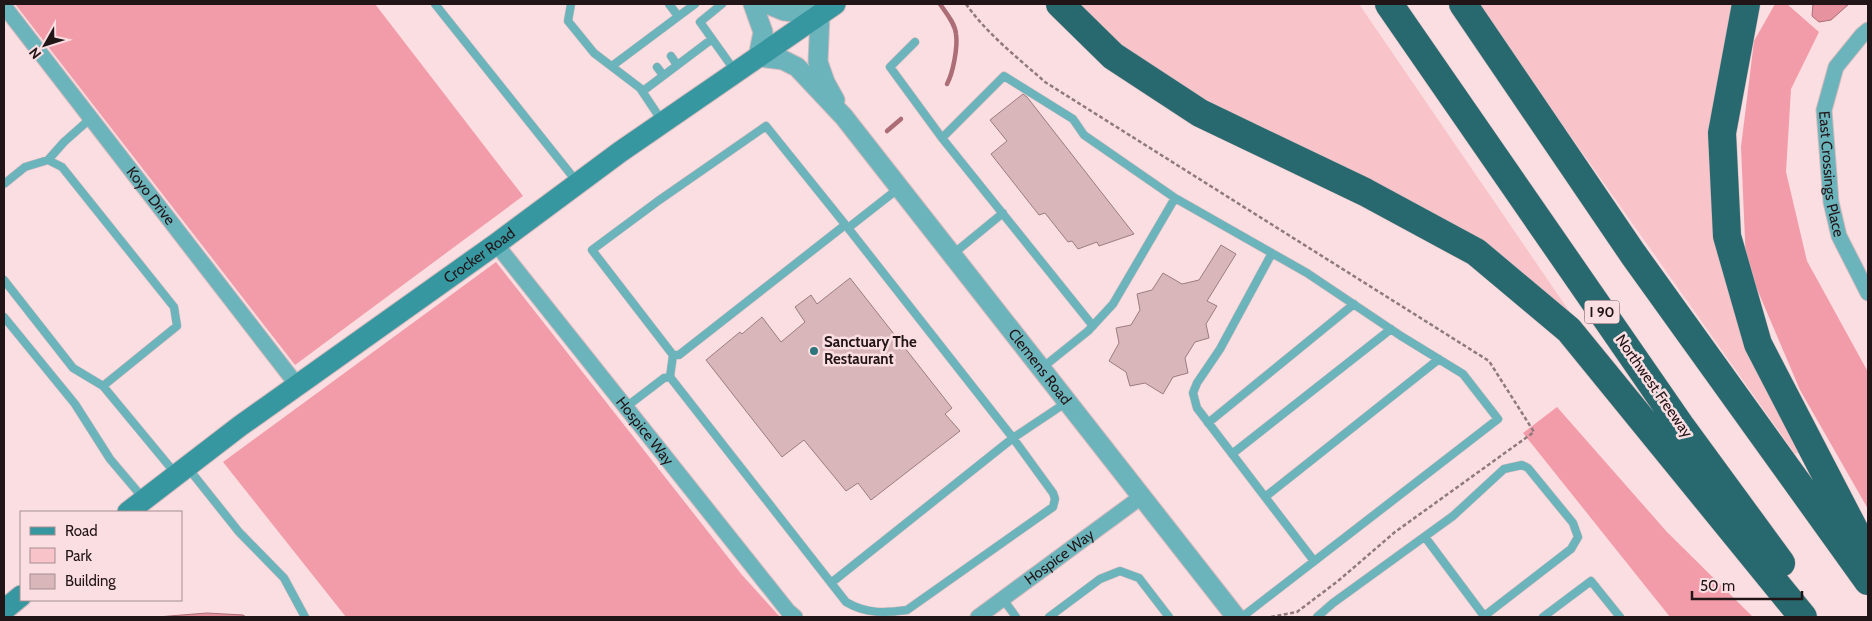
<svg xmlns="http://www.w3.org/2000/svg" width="1872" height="621" font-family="Cabin,sans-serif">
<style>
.green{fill:#f8c3c9}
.forest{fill:#f29ca9}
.water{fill:#e7939f;stroke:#ac6d76}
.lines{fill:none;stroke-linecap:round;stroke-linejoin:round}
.stream{stroke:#ac6d76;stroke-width:4.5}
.building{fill:#d9b6ba;stroke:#9c7c80}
.service-casing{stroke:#d4babd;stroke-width:9}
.minor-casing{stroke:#d4babd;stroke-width:17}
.tertiary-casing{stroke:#d4babd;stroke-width:21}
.secondary-casing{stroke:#d4babd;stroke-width:23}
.motorway-casing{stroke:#d4babd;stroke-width:29}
.path{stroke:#8f7a7d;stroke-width:2.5;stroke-dasharray:4 2.5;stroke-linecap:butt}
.service{stroke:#6cb4bc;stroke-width:8}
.minor{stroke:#6cb4bc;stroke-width:15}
.tertiary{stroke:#6cb4bc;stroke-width:19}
.secondary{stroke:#3797a0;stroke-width:21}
.motorway{stroke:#28696f;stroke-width:28}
.poi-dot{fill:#2c757c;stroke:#fbdee1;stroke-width:2}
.labels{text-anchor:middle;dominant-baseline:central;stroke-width:5;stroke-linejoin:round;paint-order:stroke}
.shield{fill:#fbdee1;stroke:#635154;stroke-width:1}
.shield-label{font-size:14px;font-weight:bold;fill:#221517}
.street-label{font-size:15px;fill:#221517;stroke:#fbdee1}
.poi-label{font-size:15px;font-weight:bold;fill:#221517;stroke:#fbdee1;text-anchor:start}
</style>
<rect width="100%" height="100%" fill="#fbdee1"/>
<path class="green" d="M 1076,4 L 1359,4 L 1578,324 L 1122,51 Z
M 1480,4 L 1736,4 L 1713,157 L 1803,451 L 1795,454 L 1553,111 Z"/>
<path class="forest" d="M 15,4 L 375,4 L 523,196 L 295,365 Z
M 1775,4 L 1787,4 L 1819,32 L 1791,89 L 1786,172 L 1807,261 L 1868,372 L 1868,509 L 1800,390 L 1746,263 L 1741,147 L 1754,41 Z
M 496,262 L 742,575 L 780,617 L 346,617 L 223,462 Z
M 1557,407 L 1667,532 L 1753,617 L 1670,617 L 1523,433 Z"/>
<path class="water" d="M 1813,4 L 1849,4 L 1831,20 L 1819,22 L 1812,16 Z
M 207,613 L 243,615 L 246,617 L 157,617 Z"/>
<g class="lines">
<path class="stream" d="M 940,4 C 946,13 955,23 956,34 C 958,47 953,73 947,84
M 887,131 L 901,119"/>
</g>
<path class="building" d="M 1023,94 L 1027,97 L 1134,234 L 1099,246 L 1097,242 L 1078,249 L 1072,241 L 1068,242 L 1045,213 L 1039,215 L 991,154 L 1007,141 L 990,120 Z
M 1221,245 L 1236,254 L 1207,301 L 1217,306 L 1206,324 L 1209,338 L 1195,342 L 1185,358 L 1188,373 L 1173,377 L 1163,394 L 1145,383 L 1130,386 L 1126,372 L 1109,361 L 1119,343 L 1116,328 L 1131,325 L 1140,310 L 1137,294 L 1152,290 L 1163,273 L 1182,284 L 1199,280 Z
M 850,278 L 952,408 L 945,414 L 960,431 L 871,500 L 858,483 L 846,491 L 804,440 L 782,457 L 706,360 L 740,332 L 742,334 L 762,317 L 781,342 L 805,322 L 795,307 L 811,295 L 817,304 Z"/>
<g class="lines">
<defs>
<path id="service" d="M 435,4 L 577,182
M 571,4 L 568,21 L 594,53 L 640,88 L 662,121
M 669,4 L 678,16
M 722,4 L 700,22 L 735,71
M 915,42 L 890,67 L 942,138
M 671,56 L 677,65
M 612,66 L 695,4
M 657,67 L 663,75
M 643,91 L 712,39
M 48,160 L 64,142 L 91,118
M 4,184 L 25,167 L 48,160 L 62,167 L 174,307 L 177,326 L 103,386
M 1272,253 L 1220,349 L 1197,383 L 1193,393 L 1197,408 L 1314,561
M 953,254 L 1003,213
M 4,280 L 73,368 L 103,386 L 175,473
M 4,317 L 75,404 L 110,459 L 143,498
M 1093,326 L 942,138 L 1004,76 L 1073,119 L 1084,135 L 1175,198 L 1307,273 L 1401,336 L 1463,374 L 1498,419 L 1242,617
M 673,355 L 679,355 L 845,225
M 1042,368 L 1088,331 L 1113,304 L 1175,198
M 670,377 L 673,355 L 592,250 L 658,201 L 766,126 L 848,228 L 899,188
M 626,407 L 664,378 L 670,377 L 846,602 C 866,614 885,613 907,610 L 1053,507 L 1055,499 L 1053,493 L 1013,438 L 1067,402
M 1208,423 L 1354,304
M 1232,454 L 1391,329
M 188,468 L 239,532 L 284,578 L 305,617
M 1265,497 L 1439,359
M 1425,537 L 1484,616
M 831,583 L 1013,438 L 848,228
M 1003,599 L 1016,617
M 1049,617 L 1100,579 L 1120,571 L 1139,578 L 1169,617
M 1317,617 L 1333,603 L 1453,516 L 1504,469 L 1522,465 L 1528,468 L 1573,523 L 1578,537 L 1571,549 L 1483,617
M 1543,617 L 1591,581 L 1620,617"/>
<g id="minor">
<path id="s1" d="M 4,6 L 297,385"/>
<path id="s2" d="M 1868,30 L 1862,35 L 1836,67 L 1824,110 L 1831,202 L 1839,236 L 1868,293"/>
<path id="s3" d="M 496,244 L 788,611 L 795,617"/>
<path id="s4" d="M 978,617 L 1141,497"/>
</g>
<g id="tertiary">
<path id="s5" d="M 753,4 L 763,32 L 758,57 L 783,60 L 797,67 L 844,117 L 1236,617"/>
<path d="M 767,4 L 784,11 L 820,15 L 818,62 L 825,82 L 835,100"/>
</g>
<g id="secondary">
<path id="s6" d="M 128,512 L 240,426 L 496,244 L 620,152 L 835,4"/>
<path d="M 4,610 L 21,596"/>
</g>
<path id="motorway" d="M 1060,4 L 1113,56 L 1200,113 L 1365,192 L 1476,252 L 1569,330 L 1803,617
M 1389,4 L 1680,425 L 1781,563
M 1463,4 L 1633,254 L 1868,581
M 1746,4 L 1722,133 L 1727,236 L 1758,344 L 1868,556"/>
</defs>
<use href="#service" class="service-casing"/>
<use href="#minor" class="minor-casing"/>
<use href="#tertiary" class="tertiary-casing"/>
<use href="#secondary" class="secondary-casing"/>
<use href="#motorway" class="motorway-casing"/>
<path class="path" d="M 966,4 C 987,34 1018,58 1045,82 L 1489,361 L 1534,432 L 1395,532 L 1338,581 L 1297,612 L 1271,617"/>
<use href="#service" class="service"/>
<use href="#minor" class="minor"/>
<use href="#tertiary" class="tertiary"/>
<use href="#secondary" class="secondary"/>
<use href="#motorway" class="motorway"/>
</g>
<circle class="poi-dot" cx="814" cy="351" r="5"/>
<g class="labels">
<rect class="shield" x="1584.5" y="300.5" width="35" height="23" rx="4"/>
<g class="shield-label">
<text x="1602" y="312">I 90</text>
</g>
<g class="street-label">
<text stroke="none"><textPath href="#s2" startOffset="158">East Crossings Place</textPath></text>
<text stroke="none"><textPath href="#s1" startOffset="240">Koyo Drive</textPath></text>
<text stroke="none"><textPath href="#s6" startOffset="435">Crocker Road</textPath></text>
<text stroke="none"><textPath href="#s5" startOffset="482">Clemens Road</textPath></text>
<text transform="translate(1654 386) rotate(55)">Northwest Freeway</text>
<text stroke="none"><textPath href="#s3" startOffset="239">Hospice Way</textPath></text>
<text stroke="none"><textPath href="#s4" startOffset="101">Hospice Way</textPath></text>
</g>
<g class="poi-label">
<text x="824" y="342">Sanctuary The<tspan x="824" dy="17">Restaurant</tspan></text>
</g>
</g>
<rect width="1872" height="621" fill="none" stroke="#221517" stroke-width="10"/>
<rect x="20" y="511" width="162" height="90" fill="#fbdee1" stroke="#a48e90"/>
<rect x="30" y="527" width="25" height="8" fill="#3797a0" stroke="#a48e90"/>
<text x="65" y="536" font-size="15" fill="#221517">Road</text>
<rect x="30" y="548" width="25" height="15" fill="#f8c3c9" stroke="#a48e90"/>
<text x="65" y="561" font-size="15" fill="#221517">Park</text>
<rect x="30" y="574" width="25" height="15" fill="#d9b6ba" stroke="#a48e90"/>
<text x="65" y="586" font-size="15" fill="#221517">Building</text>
<g transform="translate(45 45) rotate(231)" stroke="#fbdee1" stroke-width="4" paint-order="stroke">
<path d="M0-4L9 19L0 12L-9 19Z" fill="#221517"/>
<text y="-8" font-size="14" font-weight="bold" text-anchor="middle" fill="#221517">N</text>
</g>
<path d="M1692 591v8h110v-8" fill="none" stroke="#221517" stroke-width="2.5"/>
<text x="1700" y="591" font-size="15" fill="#221517" stroke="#fbdee1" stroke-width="4" paint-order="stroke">50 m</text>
</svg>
